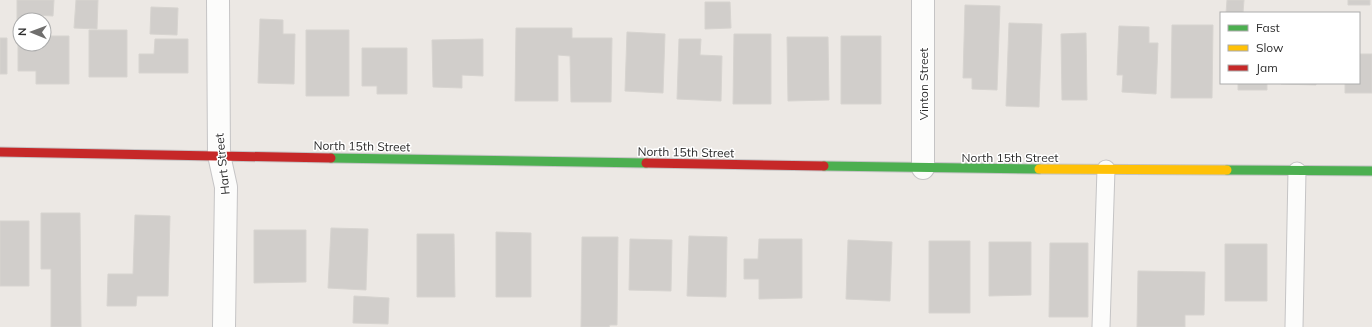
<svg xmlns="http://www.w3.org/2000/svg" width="1372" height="327" font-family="Mulish,sans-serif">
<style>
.building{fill:#d1cecb;stroke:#d7d4d0}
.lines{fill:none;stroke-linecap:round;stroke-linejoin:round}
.lane-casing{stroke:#c5c4c5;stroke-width:19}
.street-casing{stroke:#c5c4c5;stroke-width:24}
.fast-casing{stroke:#c5c4c5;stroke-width:11}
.slow-casing{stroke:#c5c4c5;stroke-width:11}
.jam-casing{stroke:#c5c4c5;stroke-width:11}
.lane{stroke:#fcfcfb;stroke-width:17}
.street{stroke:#fcfcfb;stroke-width:22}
.fast{stroke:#4caf50;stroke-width:9}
.slow{stroke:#ffc107;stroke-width:9}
.jam{stroke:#c62828;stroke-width:9}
.labels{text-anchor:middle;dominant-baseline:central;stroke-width:3;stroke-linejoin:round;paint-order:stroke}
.street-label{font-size:12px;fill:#2e2e2e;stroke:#fff}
</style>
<rect width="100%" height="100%" fill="#ece8e4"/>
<path class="building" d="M 17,0 L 54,0 L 53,16 L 36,15 L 35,20 L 20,20 L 20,34 L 17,34 Z
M 76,0 L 98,0 L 97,29 L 74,28 Z
M 1227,0 L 1244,0 L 1243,13 L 1226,13 Z
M 1348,0 L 1370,0 L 1370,5 L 1348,5 Z
M 705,2 L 730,2 L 731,28 L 705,29 Z
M 965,5 L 1000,6 L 997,90 L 972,89 L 972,78 L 963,78 Z
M 151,7 L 178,8 L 177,35 L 150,34 Z
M 260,19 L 283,20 L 283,34 L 295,34 L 294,84 L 258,83 Z
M 1009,23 L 1042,24 L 1039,107 L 1006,106 Z
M 1172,25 L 1213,25 L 1212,98 L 1171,98 Z
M 1119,26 L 1149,27 L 1149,43 L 1158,43 L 1156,94 L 1122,92 L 1123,75 L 1117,75 Z
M 516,28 L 572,28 L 572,38 L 612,38 L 611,102 L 571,102 L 570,56 L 558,55 L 558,101 L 515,101 Z
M 89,30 L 127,30 L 127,77 L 89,77 Z
M 306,30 L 349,30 L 349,96 L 306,96 Z
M 627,32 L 665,34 L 663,93 L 625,91 Z
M 1086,33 L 1087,100 L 1062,100 L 1061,34 Z
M 734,34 L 771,34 L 771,104 L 733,104 Z
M 18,36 L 20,36 L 20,44 L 44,44 L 44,36 L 69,36 L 69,84 L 36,84 L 36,71 L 18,71 Z
M 841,36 L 881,36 L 881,104 L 841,104 Z
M 787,37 L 828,37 L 829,100 L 788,101 Z
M 0,38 L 7,38 L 7,74 L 0,74 Z
M 155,39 L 188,39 L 188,73 L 139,73 L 139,54 L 154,54 Z
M 483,39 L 483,76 L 462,75 L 462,88 L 433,87 L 432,40 Z
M 679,39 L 701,39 L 700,55 L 722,56 L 721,101 L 677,99 Z
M 362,48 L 407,48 L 407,94 L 377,94 L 377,86 L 362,86 Z
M 1359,54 L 1372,54 L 1372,93 L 1345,93 L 1345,83 L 1359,83 Z
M 1238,83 L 1267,83 L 1267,90 L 1238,90 Z
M 1281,83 L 1316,83 L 1316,85 L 1281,84 Z
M 41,213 L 80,213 L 81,327 L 51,327 L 51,269 L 41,269 Z
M 135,215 L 170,216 L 168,296 L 137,296 L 136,306 L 107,306 L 108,274 L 133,274 Z
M 0,221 L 29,221 L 29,286 L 0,286 Z
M 331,228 L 368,229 L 366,290 L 328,288 Z
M 254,230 L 306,230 L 306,282 L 254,283 Z
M 496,232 L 531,233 L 531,297 L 496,297 Z
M 417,234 L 454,234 L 455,297 L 417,297 Z
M 689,236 L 727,237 L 726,297 L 687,296 Z
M 582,237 L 618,237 L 617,325 L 610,325 L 609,327 L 581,327 Z
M 630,239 L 672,240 L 671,291 L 629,290 Z
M 759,239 L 802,239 L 802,298 L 759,299 L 759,279 L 744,279 L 744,259 L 758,259 Z
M 848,240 L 892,242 L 890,301 L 846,299 Z
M 929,241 L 970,241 L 970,313 L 929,313 Z
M 989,242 L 1031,242 L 1031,295 L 989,296 Z
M 1050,243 L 1088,243 L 1088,317 L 1049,317 Z
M 1225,244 L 1267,244 L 1267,301 L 1225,301 Z
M 1138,271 L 1205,272 L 1204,315 L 1185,315 L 1185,327 L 1137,327 Z
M 354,296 L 389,298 L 388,324 L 353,323 Z"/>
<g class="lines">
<defs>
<path id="lane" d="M 1101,327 L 1106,169
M 1294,327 L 1297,171"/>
<path id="street" d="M 218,0 L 219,155 L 226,187 L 224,327
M 923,0 L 923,168"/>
<path id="fast" d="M 331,158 L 646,163
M 824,166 L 1039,169
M 1227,170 L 1372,171"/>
<path id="slow" d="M 1039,169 L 1227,170"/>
<path id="jam" d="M 0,152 L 331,158
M 646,163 L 824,166"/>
</defs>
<use href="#lane" class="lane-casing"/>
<use href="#street" class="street-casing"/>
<use href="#fast" class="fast-casing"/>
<use href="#slow" class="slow-casing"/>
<use href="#jam" class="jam-casing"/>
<use href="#lane" class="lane"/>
<use href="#street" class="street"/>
<use href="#fast" class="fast"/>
<use href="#slow" class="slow"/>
<use href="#jam" class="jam"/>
</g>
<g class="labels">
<g class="street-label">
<text transform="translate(923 84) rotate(-90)">Vinton Street</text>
<text transform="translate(362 146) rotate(1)">North 15th Street</text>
<text transform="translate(686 152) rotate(1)">North 15th Street</text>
<text x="1010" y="157">North 15th Street</text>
<text transform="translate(222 164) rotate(-96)">Hart Street</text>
</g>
</g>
<rect x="1220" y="12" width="140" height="72" fill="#ffffff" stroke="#ababab"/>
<rect x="1228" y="25" width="20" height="6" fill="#4caf50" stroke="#ababab"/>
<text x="1256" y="32" font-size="12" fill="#2e2e2e">Fast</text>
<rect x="1228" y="45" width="20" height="6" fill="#ffc107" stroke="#ababab"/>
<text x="1256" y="52" font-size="12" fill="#2e2e2e">Slow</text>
<rect x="1228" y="65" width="20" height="6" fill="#c62828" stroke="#ababab"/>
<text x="1256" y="72" font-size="12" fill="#2e2e2e">Jam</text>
<g transform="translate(32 32) rotate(271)"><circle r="19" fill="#ffffff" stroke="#ababab"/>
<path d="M0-3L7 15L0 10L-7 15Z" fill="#706f6e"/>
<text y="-6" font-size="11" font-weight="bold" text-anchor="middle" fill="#2e2e2e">N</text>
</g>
</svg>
